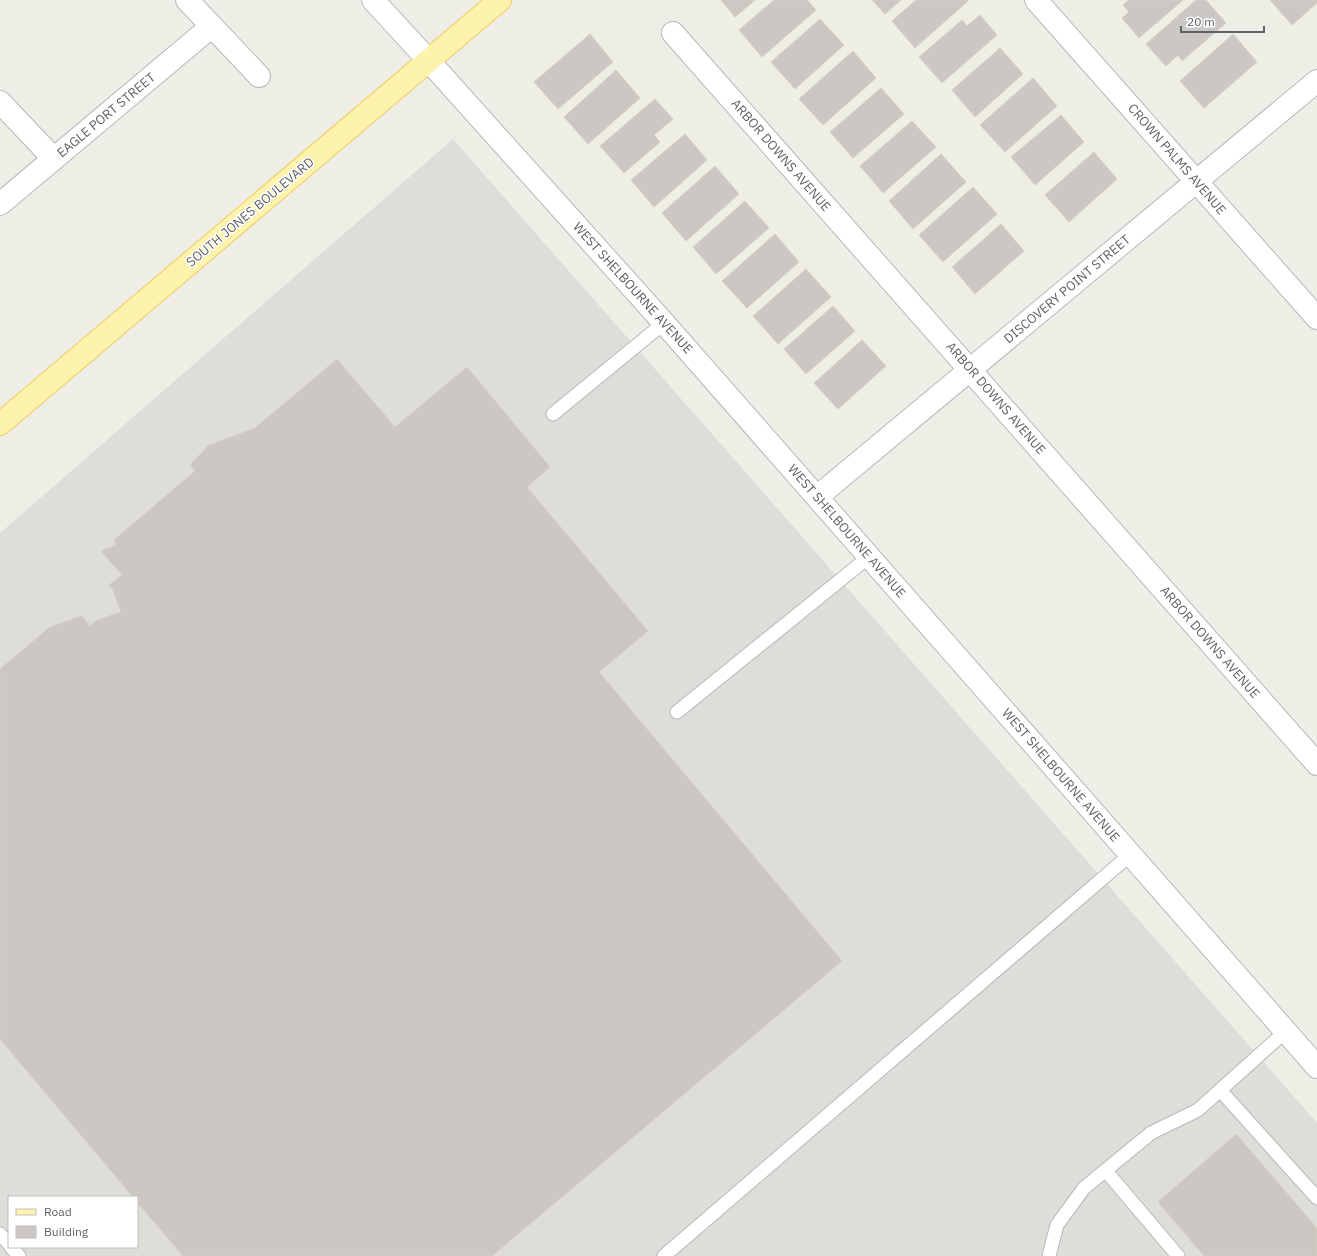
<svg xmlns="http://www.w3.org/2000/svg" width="1317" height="1256" font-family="'IBM Plex Sans',sans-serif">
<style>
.industrial{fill:#deddd8;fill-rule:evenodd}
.building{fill:#cbc8c3;stroke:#d4d0c4}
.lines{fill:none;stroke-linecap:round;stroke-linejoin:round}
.lane-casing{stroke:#b6b8bc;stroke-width:15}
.street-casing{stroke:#b6b8bc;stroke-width:24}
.secondary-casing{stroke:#b5b8bd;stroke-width:24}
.primary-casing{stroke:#eecc60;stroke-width:24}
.lane{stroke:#fff;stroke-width:13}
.street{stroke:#fff;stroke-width:22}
.secondary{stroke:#fff;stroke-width:22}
.primary{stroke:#fdf3ad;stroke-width:22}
.labels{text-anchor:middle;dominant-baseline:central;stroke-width:3;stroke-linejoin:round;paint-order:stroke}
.street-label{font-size:13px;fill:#5e6166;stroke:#fff}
</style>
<rect width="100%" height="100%" fill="#efeee6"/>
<path class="industrial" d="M 453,139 L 1317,1123 L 1317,1256 L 0,1256 L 0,533 ZM 9,1197 L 137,1197 L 137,1247 L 9,1247 Z"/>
<path class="building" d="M 721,0 L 755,0 L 735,17 Z
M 774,0 L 807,0 L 816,10 L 762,57 L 739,30 Z
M 872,0 L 901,0 L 885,14 Z
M 916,0 L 967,0 L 968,1 L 915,48 L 892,21 Z
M 1129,0 L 1183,0 L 1139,38 L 1122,18 L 1129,12 L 1123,5 Z
M 1196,0 L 1206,0 L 1226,23 L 1182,61 L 1178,55 L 1166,66 L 1146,44 Z
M 1270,0 L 1317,0 L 1317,3 L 1292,25 Z
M 980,15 L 997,35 L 942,83 L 919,57 L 962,20 L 967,26 Z
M 820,19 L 844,45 L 795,89 L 771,62 Z
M 590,34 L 613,62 L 558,109 L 534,82 Z
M 1233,34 L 1257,62 L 1204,108 L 1180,81 Z
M 1000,48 L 1023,74 L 975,117 L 952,90 Z
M 853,51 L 876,78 L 823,125 L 799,99 Z
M 616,70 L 640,98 L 588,144 L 564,117 Z
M 1033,78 L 1057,106 L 1005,152 L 980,125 Z
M 881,88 L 904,114 L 853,158 L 830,132 Z
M 655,99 L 673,119 L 654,135 L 660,142 L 624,173 L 600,146 Z
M 1061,115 L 1084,142 L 1035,185 L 1011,157 Z
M 912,121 L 936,147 L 883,193 L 860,166 Z
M 685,134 L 707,160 L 654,207 L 631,180 Z
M 1094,152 L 1117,179 L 1069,222 L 1045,195 Z
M 941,154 L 966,182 L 913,229 L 889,201 Z
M 715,166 L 739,194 L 686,241 L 662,213 Z
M 973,187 L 997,214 L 943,262 L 919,235 Z
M 745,201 L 769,228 L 716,274 L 693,247 Z
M 1001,224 L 1024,251 L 975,294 L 952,267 Z
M 775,234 L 799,262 L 747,308 L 722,281 Z
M 806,269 L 831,297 L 778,344 L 753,316 Z
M 833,306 L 855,331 L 806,374 L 784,349 Z
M 862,340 L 886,366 L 838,409 L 814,383 Z
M 337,359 L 395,427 L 467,367 L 550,467 L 527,487 L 648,631 L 599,672 L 842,961 L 492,1256 L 183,1256 L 137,1202 L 137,1197 L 133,1197 L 0,1039 L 0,669 L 50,627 L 82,616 L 90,626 L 97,620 L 121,612 L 113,590 L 109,585 L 122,575 L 101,551 L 116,545 L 114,540 L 195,471 L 190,465 L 209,445 L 255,428 Z
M 1236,1134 L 1317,1228 L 1317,1256 L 1204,1256 L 1158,1202 Z"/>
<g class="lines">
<defs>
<path id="lane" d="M 553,414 L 664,323
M 677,712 L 870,556
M 1220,1090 L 1317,1198
M 1106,1171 L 1178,1256
M 0,1234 L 9,1244
M 11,1247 L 19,1256
M 664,1256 L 1131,854
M 1049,1256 L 1057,1225 L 1084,1188 L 1151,1133 L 1198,1110 L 1286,1031"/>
<path id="street" d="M 187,0 L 259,76
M 1036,0 L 1317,318
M 673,33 L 1317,764
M 428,60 L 664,323 L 1317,1067
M 0,102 L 54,159
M 0,204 L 212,26
M 817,497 L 1317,81"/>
<path id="secondary" d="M 373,0 L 428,60"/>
<path id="primary" d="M 0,424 L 500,0"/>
</defs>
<use href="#lane" class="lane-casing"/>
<use href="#street" class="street-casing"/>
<use href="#secondary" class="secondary-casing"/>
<use href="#primary" class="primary-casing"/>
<use href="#lane" class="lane"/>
<use href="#street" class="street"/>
<use href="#secondary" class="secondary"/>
<use href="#primary" class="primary"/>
</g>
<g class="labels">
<g class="street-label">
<text transform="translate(106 115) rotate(-40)">EAGLE PORT STREET</text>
<text transform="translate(781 155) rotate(49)">ARBOR DOWNS AVENUE</text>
<text transform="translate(1177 159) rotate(49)">CROWN PALMS AVENUE</text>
<text transform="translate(250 212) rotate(-40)">SOUTH JONES BOULEVARD</text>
<text transform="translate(633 288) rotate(48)">WEST SHELBOURNE AVENUE</text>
<text transform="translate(1067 289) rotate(-40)">DISCOVERY POINT STREET</text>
<text transform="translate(996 398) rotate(49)">ARBOR DOWNS AVENUE</text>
<text transform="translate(847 531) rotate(49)">WEST SHELBOURNE AVENUE</text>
<text transform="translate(1210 642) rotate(49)">ARBOR DOWNS AVENUE</text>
<text transform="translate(1061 775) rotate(49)">WEST SHELBOURNE AVENUE</text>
</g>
</g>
<rect x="8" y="1196" width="130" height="52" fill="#ffffff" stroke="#bfc0c2"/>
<rect x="16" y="1209" width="20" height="6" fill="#fdf3ad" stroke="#bfc0c2"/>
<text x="44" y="1216" font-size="12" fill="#5e6166">Road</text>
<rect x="16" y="1226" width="20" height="12" fill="#cbc8c3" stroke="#bfc0c2"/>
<text x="44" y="1236" font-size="12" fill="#5e6166">Building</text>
<path d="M1181 26v6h83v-6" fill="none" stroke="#5e6166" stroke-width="2"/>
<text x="1187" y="26" font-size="12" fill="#5e6166" stroke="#ffffff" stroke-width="3" paint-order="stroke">20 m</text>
</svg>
